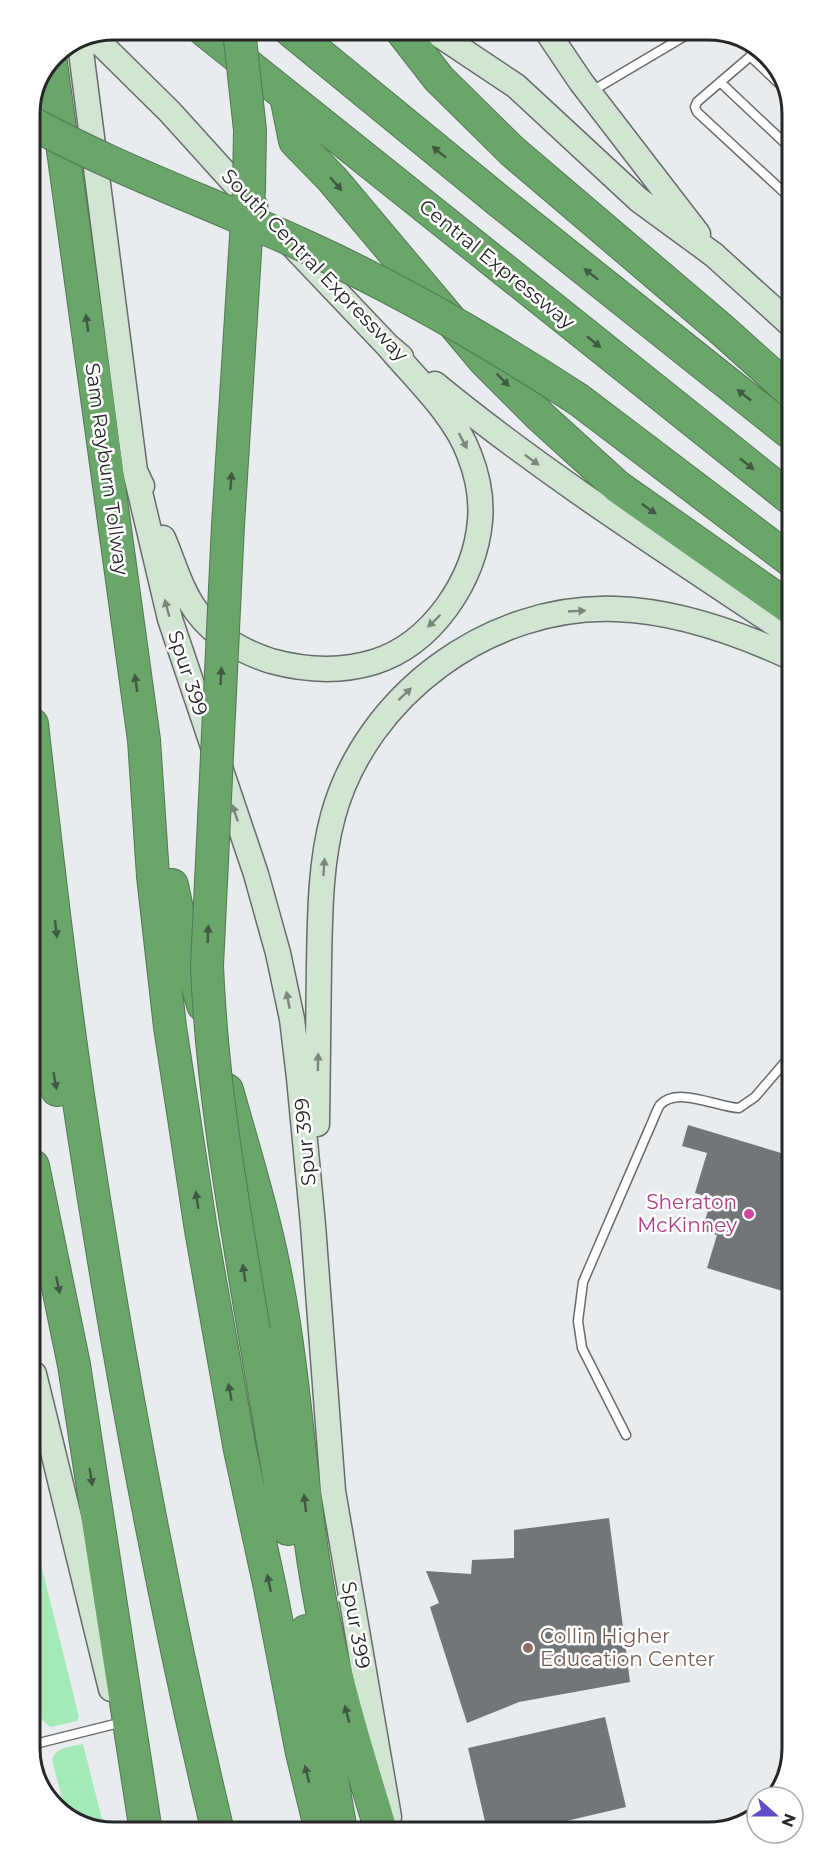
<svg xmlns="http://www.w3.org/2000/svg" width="823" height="1863" font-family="Montserrat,sans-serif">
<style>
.green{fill:#a4eab9}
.building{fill:#737678}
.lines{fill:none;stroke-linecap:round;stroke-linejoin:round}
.service-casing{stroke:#696b6d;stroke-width:11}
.secondary-casing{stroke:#696b6d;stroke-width:27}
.motorway-casing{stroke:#527953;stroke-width:34}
.service{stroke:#fff;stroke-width:8}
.secondary{stroke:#d2e4d2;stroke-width:24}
.motorway{stroke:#6aa56a;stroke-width:32}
.motorway-bridge-casing{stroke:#527953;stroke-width:34;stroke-linecap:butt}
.motorway-bridge{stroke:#6aa56a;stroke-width:32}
.oneway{fill:#415942}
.oneway2{fill:#7c867d}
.hotel-dot{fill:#d1479c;stroke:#fff;stroke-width:2}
.education-dot{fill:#8d6e63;stroke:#fff;stroke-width:2}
.labels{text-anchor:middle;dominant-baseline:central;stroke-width:5;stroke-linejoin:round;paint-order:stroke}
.street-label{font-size:20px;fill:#262728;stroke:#fff}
.hotel-label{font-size:20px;fill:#b23c85;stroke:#fff;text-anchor:end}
.education-label{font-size:20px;fill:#785e54;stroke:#fff;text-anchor:start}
.rim{fill:none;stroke:#262728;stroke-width:3}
</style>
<rect width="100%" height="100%" fill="#e9ecee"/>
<path class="green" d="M 34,1536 L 79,1717 L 77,1721 L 50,1727 L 42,1720 L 34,1690 Z
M 83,1744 L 105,1831 L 67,1817 L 52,1760 C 56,1746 71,1747 83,1744 Z"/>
<path class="building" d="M 688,1125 L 791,1156 L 792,1294 L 707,1268 L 717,1235 L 702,1230 L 712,1198 L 695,1193 L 707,1153 L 682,1146 Z
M 609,1518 L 630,1682 L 519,1702 L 467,1723 L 430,1607 L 439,1603 L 426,1571 L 471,1574 L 472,1560 L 514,1558 L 514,1530 Z
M 605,1717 L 626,1807 L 528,1830 L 487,1830 L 468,1748 Z"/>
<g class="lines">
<defs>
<path id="service" d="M 760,48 L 697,102 L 695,107 L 697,112 L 789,197
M 750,56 L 788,92
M 720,82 L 789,147
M 592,91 L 695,30
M 626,1435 L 582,1348 L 578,1321 L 583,1282 L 650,1127 C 653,1121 656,1111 660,1105 C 677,1086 717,1107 739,1108 L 755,1097 L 791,1055
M 34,1448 L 50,1444
M 35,1744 L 119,1723"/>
<path id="secondary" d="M 432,30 L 516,86 L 639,200 L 714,255 L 789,323
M 546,30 L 581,82 L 698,234
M 95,38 L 170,112 L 255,206
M 80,44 L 135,471 L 142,486
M 291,244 L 388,346 L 401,357
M 435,384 C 547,476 669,553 790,634
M 135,471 L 170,619 L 256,874 L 278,953 L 292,1019 L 299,1078 L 313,1225 L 333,1491 L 389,1817
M 163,538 C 174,563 180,589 197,612 C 215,636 243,652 271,661 C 304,670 341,672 374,662 C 432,644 475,580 480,521 C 482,499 477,474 469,454 C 455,415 415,378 388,346
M 317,1124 C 318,1071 318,1018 319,965 C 320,915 320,864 333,816 C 366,695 490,604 616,609 C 676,611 736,632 790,657
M 34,1374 L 111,1689"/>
<path id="motorway" d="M 204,30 L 790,498
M 290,30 L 499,201 L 789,432
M 401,30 L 439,79 L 512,151 L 721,329 L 789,390
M 51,63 L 144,740 L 153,876 L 170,1027 L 184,1118 L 201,1230 L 240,1450 L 270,1588 L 302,1753 L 321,1831
M 286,96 L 295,141 L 332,179 L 485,361 L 541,417 L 618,487 L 790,608
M 579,400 L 790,560
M 32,724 C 47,857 62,990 82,1122 C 118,1360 162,1598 218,1832
M 172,885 L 179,919 L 203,1005
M 32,919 L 43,1008 L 57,1090
M 227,1090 C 245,1154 265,1218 277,1283 C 299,1398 301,1515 326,1630 C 340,1698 361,1764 381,1831
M 33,1166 L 74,1365 L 146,1832
M 254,1331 L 288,1529
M 306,1631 L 341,1831"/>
</defs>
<use href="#service" class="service-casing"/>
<use href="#secondary" class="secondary-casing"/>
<use href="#motorway" class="motorway-casing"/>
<use href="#service" class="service"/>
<use href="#secondary" class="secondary"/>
<use href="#motorway" class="motorway"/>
<defs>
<path id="motorway-bridge" d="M 239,30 L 250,130 L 249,189 L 228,525 L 207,966 C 212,1090 234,1209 254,1331
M 30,122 C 119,171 217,205 309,248 C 403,291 492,343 579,400"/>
</defs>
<use href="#motorway-bridge" class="motorway-bridge-casing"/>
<use href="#motorway-bridge" class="motorway-bridge"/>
</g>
<defs><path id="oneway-solid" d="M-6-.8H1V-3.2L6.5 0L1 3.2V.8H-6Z" transform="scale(1.5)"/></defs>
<g class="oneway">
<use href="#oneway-solid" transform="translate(439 152) rotate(-141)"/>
<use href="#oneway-solid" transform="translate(336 184) rotate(49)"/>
<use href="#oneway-solid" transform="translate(591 274) rotate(-142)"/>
<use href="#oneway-solid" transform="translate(87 323) rotate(-98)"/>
<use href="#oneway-solid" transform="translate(594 342) rotate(39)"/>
<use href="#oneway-solid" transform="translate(503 380) rotate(45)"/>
<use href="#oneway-solid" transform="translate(744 395) rotate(-142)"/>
<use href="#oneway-solid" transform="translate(747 464) rotate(39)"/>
<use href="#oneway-solid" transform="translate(231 481) rotate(-86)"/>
<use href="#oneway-solid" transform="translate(649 509) rotate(35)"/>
<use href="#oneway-solid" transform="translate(221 676) rotate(-87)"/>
<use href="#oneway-solid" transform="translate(136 683) rotate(-98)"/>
<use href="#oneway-solid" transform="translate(56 929) rotate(83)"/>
<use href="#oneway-solid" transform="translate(208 934) rotate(-88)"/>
<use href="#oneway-solid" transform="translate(55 1081) rotate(80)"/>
<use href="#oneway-solid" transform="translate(197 1200) rotate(-99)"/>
<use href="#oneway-solid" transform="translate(244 1273) rotate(-99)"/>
<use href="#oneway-solid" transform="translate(58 1285) rotate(78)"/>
<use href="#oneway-solid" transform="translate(230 1392) rotate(-100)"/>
<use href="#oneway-solid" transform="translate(91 1477) rotate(81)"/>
<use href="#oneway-solid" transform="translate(305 1503) rotate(-97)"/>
<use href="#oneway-solid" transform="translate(269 1583) rotate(-102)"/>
<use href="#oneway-solid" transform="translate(347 1714) rotate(-105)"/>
<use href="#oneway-solid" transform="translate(307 1774) rotate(-104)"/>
</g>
<g class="oneway2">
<use href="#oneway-solid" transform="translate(463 441) rotate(62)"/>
<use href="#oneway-solid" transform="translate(532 460) rotate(36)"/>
<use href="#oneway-solid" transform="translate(167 608) rotate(-105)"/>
<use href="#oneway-solid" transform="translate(577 611) rotate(-3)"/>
<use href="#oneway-solid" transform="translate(434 621) rotate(136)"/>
<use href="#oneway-solid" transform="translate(405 694) rotate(-43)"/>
<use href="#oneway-solid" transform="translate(235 813) rotate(-109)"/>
<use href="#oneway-solid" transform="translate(324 867) rotate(-86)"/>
<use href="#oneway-solid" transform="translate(288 1000) rotate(-101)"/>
<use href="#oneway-solid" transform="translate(318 1062) rotate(-89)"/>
</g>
<circle class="hotel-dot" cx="749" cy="1214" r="6"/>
<circle class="education-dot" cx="528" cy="1648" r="6"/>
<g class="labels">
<g class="street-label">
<text transform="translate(497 264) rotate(39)">Central Expressway</text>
<text transform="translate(315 265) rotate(46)">South Central Expressway</text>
<text transform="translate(107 469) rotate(82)">Sam Rayburn Tollway</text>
<text transform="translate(188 673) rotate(72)">Spur 399</text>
<text transform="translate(305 1142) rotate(-95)">Spur 399</text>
<text transform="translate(356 1625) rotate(80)">Spur 399</text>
</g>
<g class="hotel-label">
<text x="737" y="1202">Sheraton<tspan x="737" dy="23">McKinney</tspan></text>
</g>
<g class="education-label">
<text x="540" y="1636">Collin Higher<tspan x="540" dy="23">Education Center</tspan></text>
</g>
</g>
<path d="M0 0H823V1863H0ZM114 40H708A74 74 0 0 1 782 114V1748A74 74 0 0 1 708 1822H114A74 74 0 0 1 40 1748V114A74 74 0 0 1 114 40Z" fill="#fff" fill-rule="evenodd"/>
<path class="rim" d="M114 40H708A74 74 0 0 1 782 114V1748A74 74 0 0 1 708 1822H114A74 74 0 0 1 40 1748V114A74 74 0 0 1 114 40Z"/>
<g transform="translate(775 1815) rotate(111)"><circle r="28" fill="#ffffff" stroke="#a8a9a9" stroke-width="1.5"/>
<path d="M0-4.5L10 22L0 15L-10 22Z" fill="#5d4ec6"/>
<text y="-9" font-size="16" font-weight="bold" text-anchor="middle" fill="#262728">N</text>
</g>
</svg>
